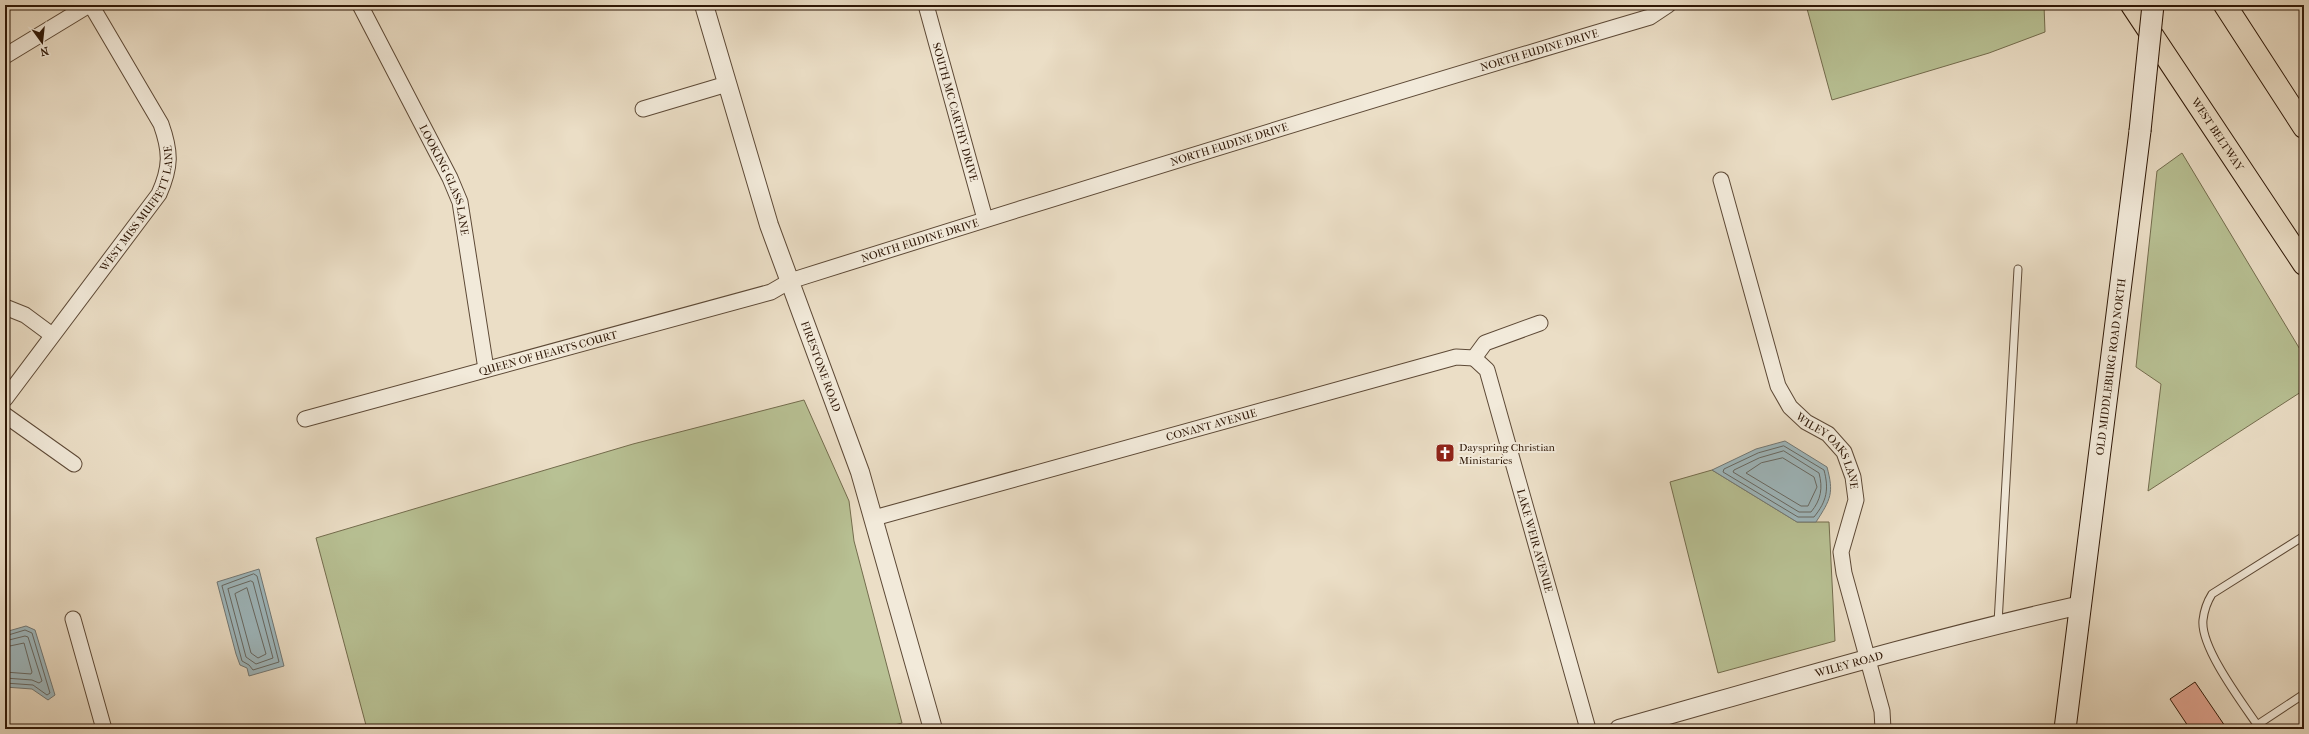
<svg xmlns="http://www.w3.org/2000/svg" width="2309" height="734" font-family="'IM FELL French Canon',serif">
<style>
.green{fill:#b8c194;stroke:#736c4d}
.water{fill:#9eb9c0;stroke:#717876}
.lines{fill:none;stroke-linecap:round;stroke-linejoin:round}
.shore{stroke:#666863;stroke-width:1}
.building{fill:#e4a794;stroke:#2e1706}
.service-casing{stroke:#5d4936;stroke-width:9}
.minor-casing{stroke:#5d4936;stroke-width:17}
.tertiary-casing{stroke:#5d4936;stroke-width:20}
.secondary-casing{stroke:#2e1706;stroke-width:23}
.motorway-casing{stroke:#2e1706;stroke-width:24}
.service{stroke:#f2eada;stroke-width:7}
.minor{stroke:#f2eada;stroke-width:15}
.tertiary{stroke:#f2eada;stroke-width:18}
.secondary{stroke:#f2eada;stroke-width:21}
.motorway{stroke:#ebdec6;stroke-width:22}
.secondary-bridge-casing{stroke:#2e1706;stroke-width:23;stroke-linecap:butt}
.secondary-bridge{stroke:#f2eada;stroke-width:21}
.labels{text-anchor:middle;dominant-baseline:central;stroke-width:4;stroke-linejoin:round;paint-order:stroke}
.street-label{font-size:11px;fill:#2e1706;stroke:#f2eada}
.poi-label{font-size:11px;fill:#2e1706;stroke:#f2eada;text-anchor:start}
</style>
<rect width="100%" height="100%" fill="#ebdec6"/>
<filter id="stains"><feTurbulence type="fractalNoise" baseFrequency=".005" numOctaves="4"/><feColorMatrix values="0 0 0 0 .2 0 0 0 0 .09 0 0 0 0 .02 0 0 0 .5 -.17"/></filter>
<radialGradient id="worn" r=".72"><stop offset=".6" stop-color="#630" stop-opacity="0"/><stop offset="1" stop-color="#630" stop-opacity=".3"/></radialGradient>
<path class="green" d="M 1806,5 L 2044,5 L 2045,32 L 1989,53 L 1832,100 Z
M 2182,153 L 2304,356 L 2304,390 L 2148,491 L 2161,384 L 2136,367 L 2157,171 Z
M 804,400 L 849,501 L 854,541 L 902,723 L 879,729 L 367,729 L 316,538 L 633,444 Z
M 1712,470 L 1797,522 L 1829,522 L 1835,641 L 1718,673 L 1670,482 Z"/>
<path class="water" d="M 1785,441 L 1827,467 C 1834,493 1831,499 1816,522 L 1797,522 L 1712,470 L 1756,449 Z
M 259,569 L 284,666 L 249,676 L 247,668 L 240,665 L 236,654 L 217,582 Z
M 26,626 L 35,630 L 55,695 L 48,700 L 32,689 L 5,687 L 5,632 Z"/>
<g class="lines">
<path class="shore" d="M 1784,446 L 1824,470 C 1829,489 1827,501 1814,517 L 1798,517 L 1723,472 L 1724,469 L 1758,453 Z
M 1784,451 L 1819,473 C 1823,488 1821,500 1811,512 L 1799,512 L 1733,472 L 1734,470 L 1759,458 Z
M 1783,458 L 1814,477 L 1817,487 L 1808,506 L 1801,506 L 1746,473 L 1761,463 Z
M 254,574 L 257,576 L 279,662 L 253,670 L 249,665 L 242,661 L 222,586 Z
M 251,581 L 253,582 L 273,658 L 256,664 L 246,657 L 228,589 Z
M 247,588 L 266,654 L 258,658 L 251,653 L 235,594 Z
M 5,636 L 25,630 L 32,633 L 50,693 L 47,695 L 33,685 L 5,683
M 5,641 L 25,636 L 28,637 L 42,681 L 39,683 L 32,680 L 5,678
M 5,647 L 24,643 L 32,672 L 31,674 L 5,672"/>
</g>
<path class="building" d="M 2195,682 L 2227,729 L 2190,729 L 2170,699 Z"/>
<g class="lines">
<defs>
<path id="service" d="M 1998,623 L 2018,269
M 2257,725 L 2304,694
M 2260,729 C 2244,705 2200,648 2203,620 C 2204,611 2207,602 2212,594 L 2304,536"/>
<g id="minor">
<path id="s1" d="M 360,5 L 450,178 L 460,202 L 486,369"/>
<path id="s2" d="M 926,5 L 985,219"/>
<path d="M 5,56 L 89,5"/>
<path d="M 643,109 L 727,84"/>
<path id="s3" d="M 1721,180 L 1778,386 L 1790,407 L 1806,422 L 1828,434 L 1844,452 L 1853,477 L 1856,500 L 1841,552 L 1844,573 L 1882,711 L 1883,729"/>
<path d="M 5,307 L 25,315 L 52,335"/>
<path id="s4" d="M 1474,358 L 1487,370 L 1588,729"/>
<path d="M 1474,358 L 1485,343 L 1540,323"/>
<path id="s5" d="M 5,399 L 159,194 C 171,167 171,152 161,124 L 91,5"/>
<path d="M 5,415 L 74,464"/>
<path id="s6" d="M 305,419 L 771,292 L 790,281 C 1076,191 1362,102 1650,17 L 1668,5"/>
<path id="s7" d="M 874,518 L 1456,357 L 1474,358"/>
<path d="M 73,619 L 104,729"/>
</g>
<g id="tertiary">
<path id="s8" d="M 704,5 L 769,225 L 860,472 L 933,729"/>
<path id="s9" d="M 1619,729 C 1772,686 1925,640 2081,605"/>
</g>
<g id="secondary">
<path id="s10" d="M 2065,729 L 2140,131"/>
</g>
<g id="motorway">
<path id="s11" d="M 2132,5 L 2304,264"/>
<path d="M 2225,5 L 2304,127"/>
</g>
</defs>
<use href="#service" class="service-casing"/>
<use href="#minor" class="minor-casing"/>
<use href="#tertiary" class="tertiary-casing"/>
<use href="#secondary" class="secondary-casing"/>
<use href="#motorway" class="motorway-casing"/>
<use href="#service" class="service"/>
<use href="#minor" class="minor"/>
<use href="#tertiary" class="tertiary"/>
<use href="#secondary" class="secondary"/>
<use href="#motorway" class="motorway"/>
<defs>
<path id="secondary-bridge" d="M 2140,131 L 2153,5"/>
</defs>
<use href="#secondary-bridge" class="secondary-bridge-casing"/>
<use href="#secondary-bridge" class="secondary-bridge"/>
</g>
<defs>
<symbol id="church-square" viewBox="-11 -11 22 22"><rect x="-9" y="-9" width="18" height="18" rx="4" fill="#8f2418" stroke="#f2eada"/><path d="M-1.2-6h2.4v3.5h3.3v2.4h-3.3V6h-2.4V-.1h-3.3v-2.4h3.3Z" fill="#fff"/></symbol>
</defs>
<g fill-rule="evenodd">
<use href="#church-square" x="1434" y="442" width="22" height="22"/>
</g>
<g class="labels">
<g class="street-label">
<text stroke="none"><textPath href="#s6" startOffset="1289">NORTH EUDINE DRIVE</textPath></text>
<text stroke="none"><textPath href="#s2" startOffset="111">SOUTH MC CARTHY DRIVE</textPath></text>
<text stroke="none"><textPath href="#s11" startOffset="155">WEST BELTWAY</textPath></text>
<text stroke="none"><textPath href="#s6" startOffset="965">NORTH EUDINE DRIVE</textPath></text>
<text stroke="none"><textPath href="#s1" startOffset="195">LOOKING GLASS LANE</textPath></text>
<text stroke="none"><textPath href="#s5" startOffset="234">WEST MISS MUFFETT LANE</textPath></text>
<text stroke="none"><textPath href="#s6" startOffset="641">NORTH EUDINE DRIVE</textPath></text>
<text stroke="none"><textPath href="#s6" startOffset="252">QUEEN OF HEARTS COURT</textPath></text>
<text stroke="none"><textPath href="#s8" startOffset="380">FIRESTONE ROAD</textPath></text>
<text stroke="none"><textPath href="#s10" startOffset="365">OLD MIDDLEBURG ROAD NORTH</textPath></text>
<text stroke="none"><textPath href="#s7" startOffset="350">CONANT AVENUE</textPath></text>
<text stroke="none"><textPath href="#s3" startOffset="298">WILEY OAKS LANE</textPath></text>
<text stroke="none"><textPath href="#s4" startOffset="195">LAKE WEIR AVENUE</textPath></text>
<text stroke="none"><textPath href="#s9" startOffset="239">WILEY ROAD</textPath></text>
</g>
<g class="poi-label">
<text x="1459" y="447">Dayspring Christian<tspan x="1459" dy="13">Ministaries</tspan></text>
</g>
</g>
<rect width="2309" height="734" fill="none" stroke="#ebdec6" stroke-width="20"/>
<rect x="6" y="6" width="2297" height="722" fill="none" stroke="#2e1706" stroke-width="2"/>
<rect x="10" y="10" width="2289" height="714" fill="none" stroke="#2e1706"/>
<g transform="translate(42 42) rotate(165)" stroke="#f2eada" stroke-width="3" paint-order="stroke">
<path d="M0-3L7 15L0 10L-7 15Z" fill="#2e1706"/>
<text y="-6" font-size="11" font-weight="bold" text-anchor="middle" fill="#2e1706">N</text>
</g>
<rect width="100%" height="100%" filter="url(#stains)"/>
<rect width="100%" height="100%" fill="url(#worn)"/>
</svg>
